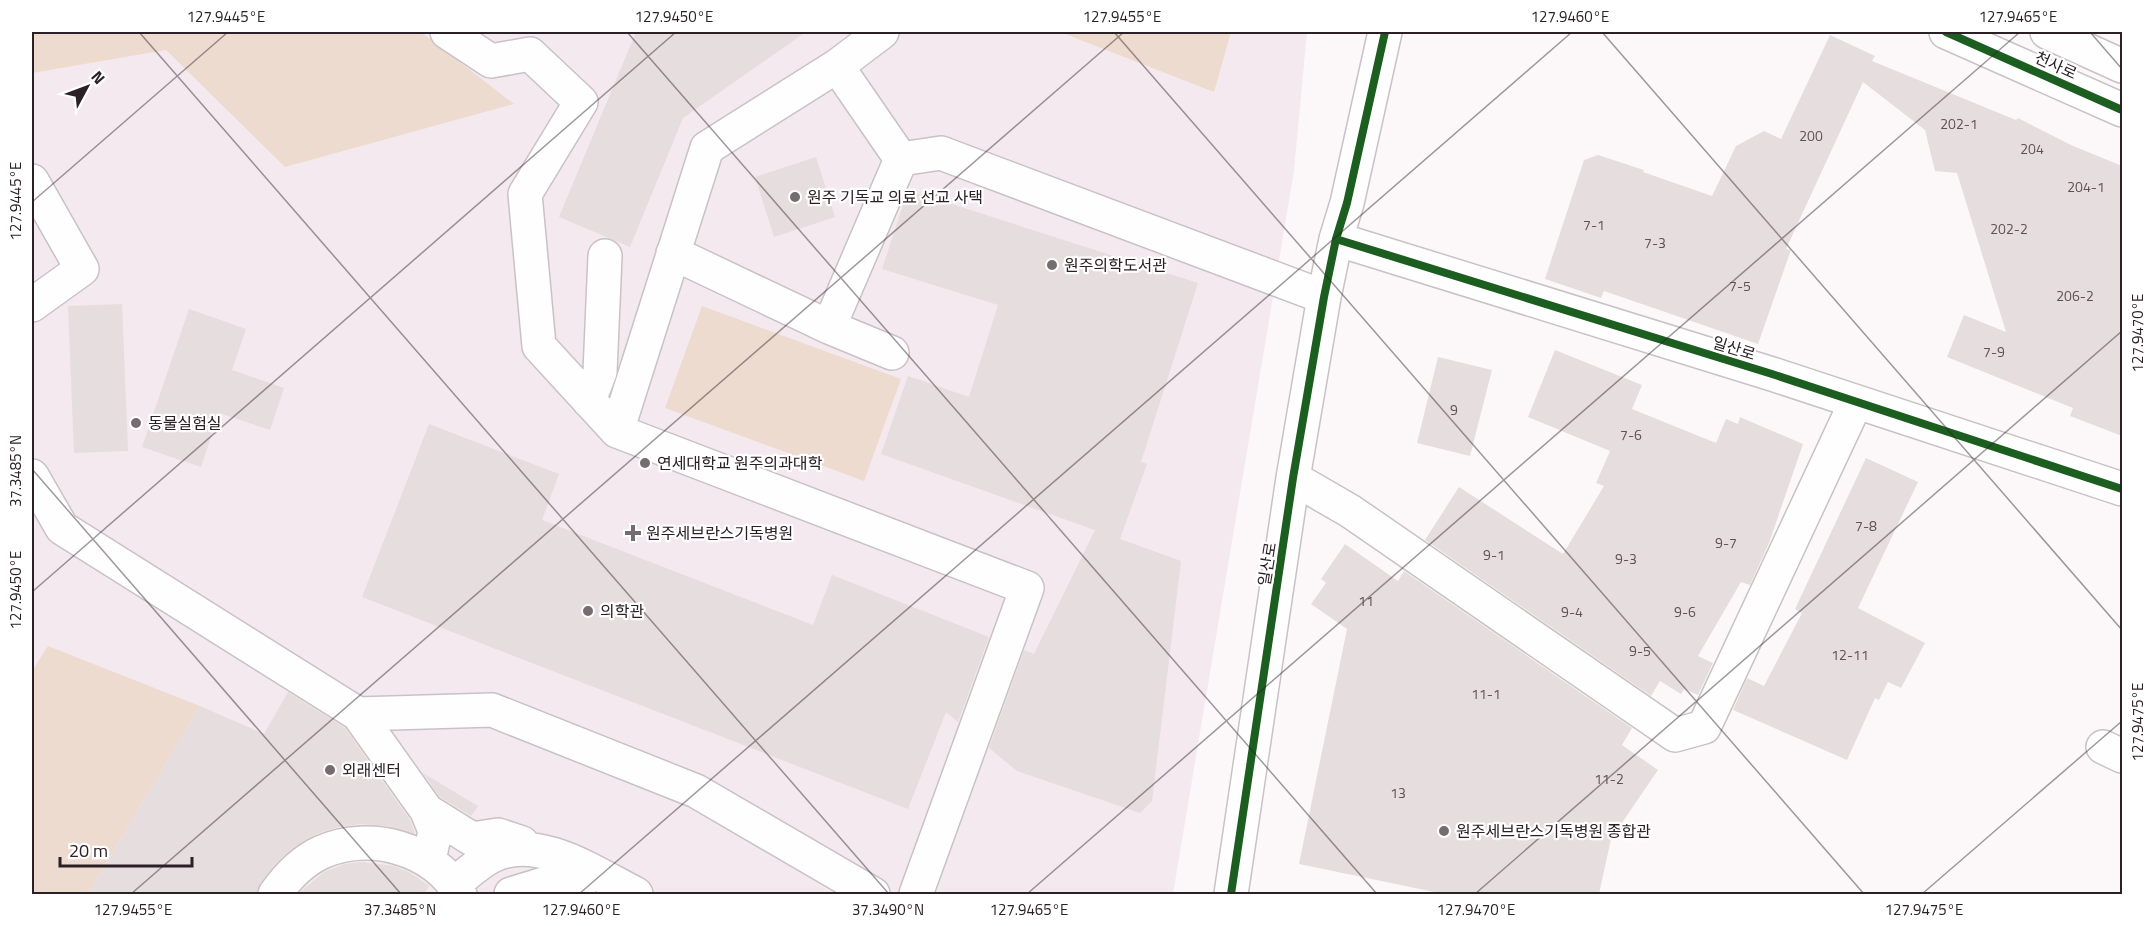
<svg xmlns="http://www.w3.org/2000/svg" width="2154" height="926" font-family="'Titillium Web','Noto Sans KR',sans-serif">
<style>
.built{fill:#f4e9ee}
.green{fill:#eedbd0}
.building{fill:#e6ddde}
.lines{fill:none;stroke-linecap:round;stroke-linejoin:round}
.minor-casing{stroke:#c9c2c5;stroke-width:36}
.minor{stroke:#fffefe;stroke-width:33}
.cycleway-casing{stroke:#fff;stroke-width:11}
.cycleway{stroke:#1b5e20;stroke-width:8}
.ticks{fill:none;stroke:#2b2025;stroke-width:1.5;stroke-opacity:0.45}
.poi-dot{fill:#746c70;stroke:#fff;stroke-width:2}
.labels{text-anchor:middle;dominant-baseline:central;stroke-width:4.5;stroke-linejoin:round;paint-order:stroke}
.number-label{font-size:14px;fill:#5c5155}
.street-label{font-size:16px;fill:#2b2025;stroke:#fff}
.poi-label{font-size:16px;fill:#2b2025;stroke:#fff;text-anchor:start}
.neatline{fill:none;stroke:#2b2025;stroke-width:2}
.ticks-label{font-size:15px;text-anchor:middle;fill:#2b2025}
</style>
<rect width="100%" height="100%" fill="#fcf8fa"/>
<path class="built" d="M 32,32 L 1307,32 L 1294,171 L 1173,894 L 32,894 Z"/>
<path class="green" d="M 32,32 L 421,32 L 514,104 L 285,167 L 166,50 L 32,73 Z
M 1060,32 L 1231,32 L 1214,92 Z
M 702,306 L 901,379 L 864,481 L 665,408 Z
M 48,646 L 200,706 L 88,894 L 32,894 L 32,671 Z"/>
<path class="building" d="M 636,32 L 806,32 L 683,118 L 630,247 L 559,217 Z
M 1830,35 L 1875,56 L 1872,61 L 2016,120 L 2018,118 L 2071,145 L 2122,166 L 2122,436 L 2070,416 L 2073,408 L 1947,357 L 1964,315 L 2006,332 L 1957,173 L 1935,171 L 1925,130 L 1863,82 L 1786,249 L 1791,250 L 1758,344 L 1604,291 L 1601,298 L 1545,279 L 1584,160 L 1598,155 L 1644,170 L 1643,172 L 1712,196 L 1736,146 L 1764,131 L 1781,139 Z
M 816,157 L 835,217 L 774,237 L 755,177 Z
M 908,190 L 1198,283 L 1141,462 L 1147,464 L 1120,539 L 881,454 L 908,376 L 969,397 L 998,305 L 882,269 Z
M 122,304 L 128,451 L 74,453 L 68,306 Z
M 189,309 L 246,329 L 232,370 L 284,388 L 270,430 L 219,413 L 201,467 L 142,447 Z
M 1555,350 L 1642,385 L 1632,409 L 1716,443 L 1726,419 L 1738,424 L 1740,417 L 1803,444 L 1769,543 L 1750,585 L 1741,582 L 1698,656 L 1713,663 L 1698,695 L 1684,689 L 1681,694 L 1660,681 L 1651,696 L 1425,540 L 1459,487 L 1563,554 L 1604,486 L 1596,483 L 1610,451 L 1528,417 Z
M 1438,357 L 1492,370 L 1470,456 L 1417,443 Z
M 429,424 L 559,474 L 542,520 L 813,625 L 832,575 L 989,637 L 958,722 L 946,712 L 908,809 L 362,597 Z
M 1866,458 L 1918,482 L 1858,608 L 1925,643 L 1901,688 L 1888,682 L 1879,700 L 1875,698 L 1847,760 L 1733,710 L 1747,678 L 1764,686 L 1802,613 L 1795,609 Z
M 1095,530 L 1181,561 L 1152,801 L 1140,813 L 1017,771 L 989,748 L 1024,650 L 1034,654 Z
M 1345,544 L 1398,581 L 1404,571 L 1632,728 L 1622,745 L 1658,770 L 1611,839 L 1599,894 L 1444,894 L 1299,864 L 1347,629 L 1311,604 L 1326,583 L 1321,579 Z
M 288,692 L 345,728 L 410,820 L 415,834 L 383,826 L 361,824 L 338,827 L 316,834 L 297,845 L 277,862 L 260,883 L 257,894 L 88,894 L 200,706 L 264,734 Z
M 423,773 L 478,806 L 471,816 L 440,797 Z
M 361,862 L 394,866 L 409,872 L 429,886 L 424,894 L 298,894 L 324,872 L 345,864 Z"/>
<g class="lines">
<defs>
<path id="minor" d="M 447,32 L 491,61 L 530,54 L 581,102 L 525,194 L 539,346 L 617,431 L 1027,588 L 916,894
M 1946,32 L 2122,110
M 2047,32 L 2122,66
M 837,66 L 901,159
M 901,159 L 941,153 L 1324,297
M 32,181 L 82,269 L 32,305
M 1336,239 L 1772,374 L 2122,489
M 673,253 L 829,327 L 892,353
M 829,327 L 901,159
M 589,401 L 600,372 L 605,256
M 617,431 L 707,148 L 837,66 L 882,32
M 32,476 L 62,528 L 358,714 L 492,710 L 696,791 L 873,894
M 1293,478 L 1350,511 L 1675,735 L 1704,727 L 1856,402
M 358,714 L 427,811 L 435,831 L 429,861
M 2103,747 L 2122,756
M 427,811 L 472,839 L 498,835 L 522,843
M 454,884 C 466,875 478,863 492,856 C 538,833 596,874 636,894
M 275,894 C 287,877 302,861 322,852 C 370,831 433,848 460,894
M 511,894 L 547,883 L 579,894
M 1231,894 L 1293,478 L 1324,297 L 1336,239 L 1347,203 L 1385,32"/>
</defs>
<use href="#minor" class="minor-casing"/>
<use href="#minor" class="minor"/>
<defs>
<path id="cycleway" d="M 1946,32 L 2122,110
M 1336,239 L 1772,374 L 2122,489
M 1231,894 L 1293,478 L 1324,297 L 1336,239 L 1347,203 L 1385,32"/>
</defs>
<use href="#cycleway" class="cycleway-casing"/>
<use href="#cycleway" class="cycleway"/>
</g>
<path class="ticks" d="M 139,32 L 889,894M 627,32 L 1377,894M 1114,32 L 1864,894M 1602,32 L 2122,630M 2090,32 L 2122,69M 32,202 L 228,32M 32,469 L 401,894M 32,592 L 676,32M 131,894 L 1124,32M 579,894 L 1572,32M 1027,894 L 2020,32M 1475,894 L 2122,331M 1922,894 L 2122,721"/>
<g class="poi-dot">
<circle cx="795" cy="197" r="6"/>
<circle cx="1052" cy="265" r="6"/>
<circle cx="136" cy="423" r="6"/>
<circle cx="645" cy="463" r="6"/>
<path d="M630 524h6v6h6v6h-6v6h-6v-6h-6v-6h6z"/>
<circle cx="588" cy="611" r="6"/>
<circle cx="330" cy="770" r="6"/>
<circle cx="1444" cy="831" r="6"/>
</g>
<g class="labels">
<g class="number-label">
<text x="1959" y="123">202-1</text>
<text x="1811" y="135">200</text>
<text x="2032" y="148">204</text>
<text x="2086" y="186">204-1</text>
<text x="1594" y="224">7-1</text>
<text x="2009" y="228">202-2</text>
<text x="1655" y="242">7-3</text>
<text x="1740" y="285">7-5</text>
<text x="2075" y="295">206-2</text>
<text x="1994" y="351">7-9</text>
<text x="1454" y="409">9</text>
<text x="1631" y="434">7-6</text>
<text x="1866" y="525">7-8</text>
<text x="1726" y="542">9-7</text>
<text x="1494" y="554">9-1</text>
<text x="1626" y="558">9-3</text>
<text x="1366" y="600">11</text>
<text x="1572" y="611">9-4</text>
<text x="1685" y="611">9-6</text>
<text x="1640" y="650">9-5</text>
<text x="1850" y="654">12-11</text>
<text x="1486" y="693">11-1</text>
<text x="1609" y="778">11-2</text>
<text x="1398" y="792">13</text>
</g>
<g class="street-label">
<text transform="translate(2056 65) rotate(24)">천사로</text>
<text transform="translate(1734 348) rotate(17)">일산로</text>
<text transform="translate(1267 564) rotate(-81)">일산로</text>
</g>
<g class="poi-label">
<text x="807" y="197">원주 기독교 의료 선교 사택</text>
<text x="1064" y="265">원주의학도서관</text>
<text x="148" y="423">동물실험실</text>
<text x="657" y="463">연세대학교 원주의과대학</text>
<text x="646" y="533">원주세브란스기독병원</text>
<text x="600" y="611">의학관</text>
<text x="342" y="770">외래센터</text>
<text x="1456" y="831">원주세브란스기독병원 종합관</text>
</g>
</g>
<rect width="2154" height="926" fill="none" stroke="#ffffff" stroke-width="66"/>
<g transform="translate(87 87) rotate(49)" stroke="#ffffff" stroke-width="4.5" paint-order="stroke">
<path d="M0-4.5L10 22L0 15L-10 22Z" fill="#2b2025"/>
<text y="-9" font-size="16" font-weight="bold" text-anchor="middle" fill="#2b2025">N</text>
</g>
<path d="M60 857v9h132v-9" fill="none" stroke="#2b2025" stroke-width="3"/>
<text x="69" y="857" font-size="18" fill="#2b2025" stroke="#ffffff" stroke-width="4.5" paint-order="stroke">20 m</text>
<rect x="33" y="33" width="2088" height="860" class="neatline"/>
<g class="ticks-label">
<text x="226" y="22">127.9445°E</text>
<text x="674" y="22">127.9450°E</text>
<text x="1122" y="22">127.9455°E</text>
<text x="1570" y="22">127.9460°E</text>
<text x="2018" y="22">127.9465°E</text>
<text transform="translate(16 201) rotate(-90)" y="5">127.9445°E</text>
<text transform="translate(2138 333) rotate(-90)" y="5">127.9470°E</text>
<text transform="translate(16 471) rotate(-90)" y="5">37.3485°N</text>
<text transform="translate(16 590) rotate(-90)" y="5">127.9450°E</text>
<text transform="translate(2138 722) rotate(-90)" y="5">127.9475°E</text>
<text x="133" y="915">127.9455°E</text>
<text x="400" y="915">37.3485°N</text>
<text x="581" y="915">127.9460°E</text>
<text x="888" y="915">37.3490°N</text>
<text x="1029" y="915">127.9465°E</text>
<text x="1476" y="915">127.9470°E</text>
<text x="1924" y="915">127.9475°E</text>
</g>
</svg>
